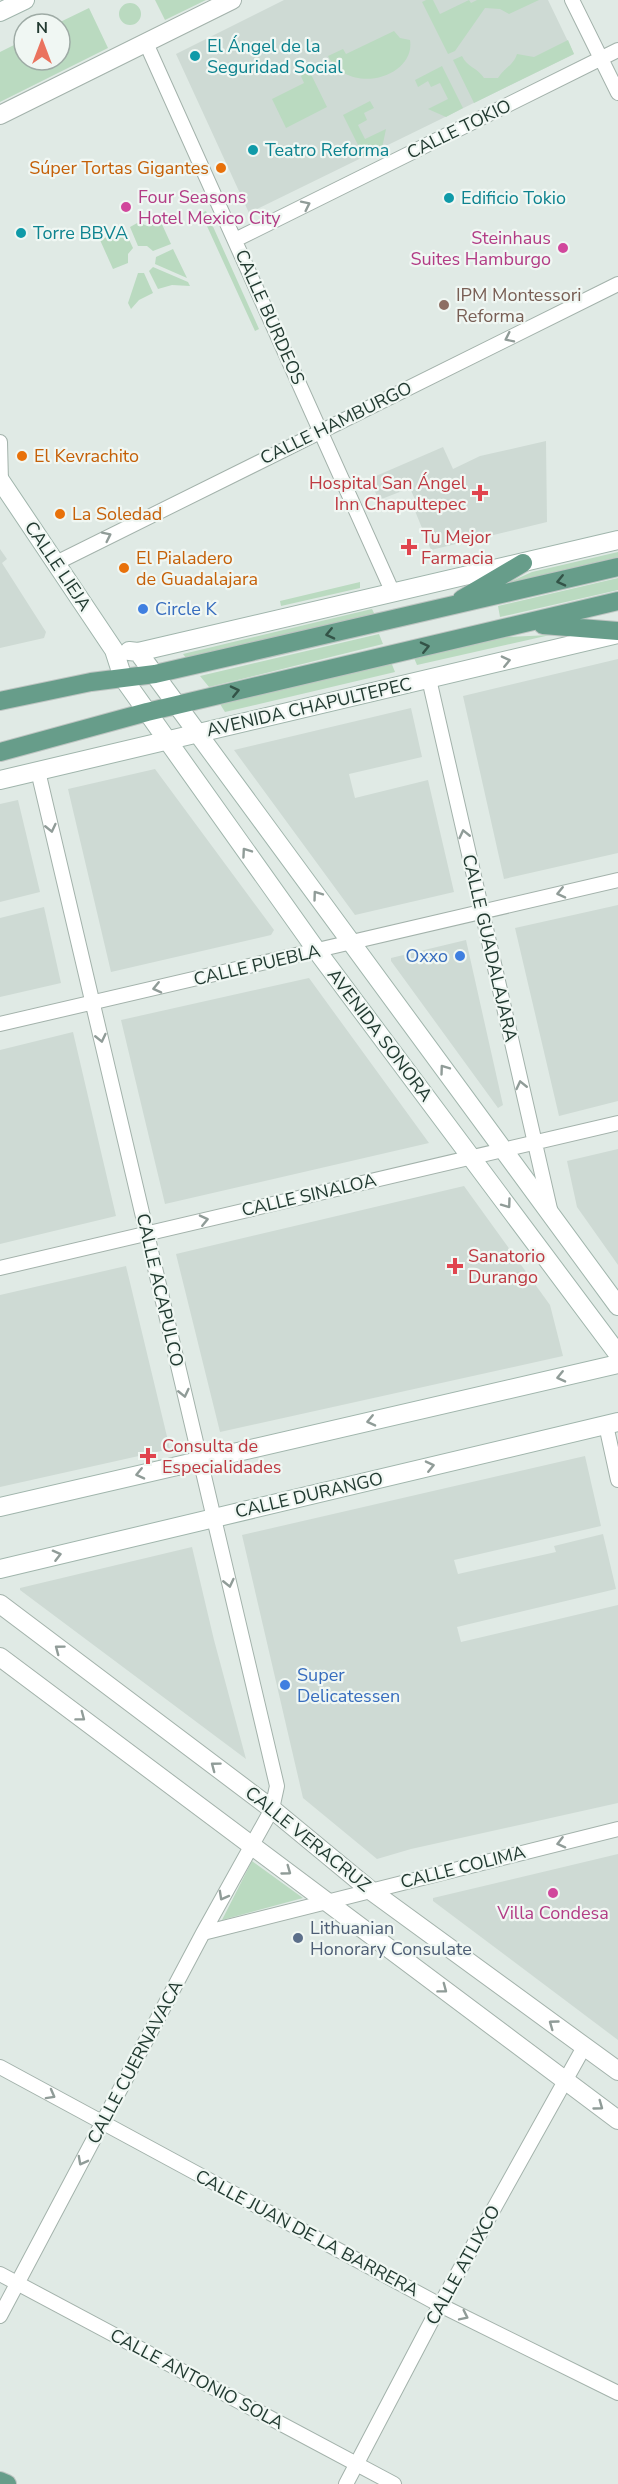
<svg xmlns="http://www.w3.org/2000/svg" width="618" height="2484" font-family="'Nunito Sans',sans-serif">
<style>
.built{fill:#cedad4}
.green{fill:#badac0}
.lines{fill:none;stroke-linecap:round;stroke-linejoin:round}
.minor-casing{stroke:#a3b2ab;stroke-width:16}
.tertiary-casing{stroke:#a3b2ab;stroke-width:20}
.secondary-casing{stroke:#a0b5ac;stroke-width:20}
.primary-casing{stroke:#bdc4c1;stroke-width:20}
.minor{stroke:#fff;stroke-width:14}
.tertiary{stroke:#fff;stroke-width:18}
.secondary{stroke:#fff;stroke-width:18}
.primary{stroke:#679d8a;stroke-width:18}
.oneway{stroke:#909c98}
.oneway2{stroke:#335347}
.culture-dot{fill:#0f9aa8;stroke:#f0f7f3;stroke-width:2}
.food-dot{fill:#e8710a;stroke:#f0f7f3;stroke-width:2}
.hotel-dot{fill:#d1479c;stroke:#f0f7f3;stroke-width:2}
.education-dot{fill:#8d6e63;stroke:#f0f7f3;stroke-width:2}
.health-dot{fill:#e0444e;stroke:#f0f7f3;stroke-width:2}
.shop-dot{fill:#3f7fe0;stroke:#f0f7f3;stroke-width:2}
.service-dot{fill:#5c6f8a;stroke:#f0f7f3;stroke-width:2}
.labels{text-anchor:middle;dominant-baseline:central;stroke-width:4.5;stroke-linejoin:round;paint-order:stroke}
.culture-label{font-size:18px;fill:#0d838f;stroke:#f0f7f3;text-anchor:start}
.street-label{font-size:18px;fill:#223a31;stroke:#f0f7f3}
.food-label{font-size:18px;fill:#c56008;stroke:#f0f7f3;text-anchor:start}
.hotel-label{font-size:18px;fill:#b23c85;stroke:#f0f7f3;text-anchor:start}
.education-label{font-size:18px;fill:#785e54;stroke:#f0f7f3;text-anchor:start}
.health-label{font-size:18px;fill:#be3a42;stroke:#f0f7f3;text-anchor:start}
.shop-label{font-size:18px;fill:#366cbe;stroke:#f0f7f3;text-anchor:start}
.service-label{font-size:18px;fill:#4e5e75;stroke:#f0f7f3;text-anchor:start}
</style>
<rect width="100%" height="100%" fill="#e0eae5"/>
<path class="built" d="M 284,0 L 548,0 L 574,54 L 249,213 L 176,54 Z
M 546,441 L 547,522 L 431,550 L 415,511 L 419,509 L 410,488 L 379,500 L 369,479 L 443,447 L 453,469 L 480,456 Z
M 0,549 L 7,559 L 2,563 L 46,632 L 44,638 L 0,648 Z
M 618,659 L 618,853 L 504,879 L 463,696 Z
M 411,708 L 422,757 L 349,774 L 355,798 L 428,780 L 454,892 L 355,915 L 234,750 Z
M 155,769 L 274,930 L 271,935 L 111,972 L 68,789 Z
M 18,800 L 40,892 L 0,902 L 0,804 Z
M 618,905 L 618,1101 L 559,1116 L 515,928 Z
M 44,907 L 61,983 L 0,997 L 0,918 Z
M 466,940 L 503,1105 L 498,1108 L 391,961 L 391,958 Z
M 309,978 L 429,1143 L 165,1204 L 121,1020 Z
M 73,1032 L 116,1216 L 0,1244 L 0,1050 Z
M 618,1149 L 618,1265 L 577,1207 L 567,1161 Z
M 464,1186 L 550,1305 L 563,1356 L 220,1432 L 176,1254 Z
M 126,1266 L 170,1449 L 0,1487 L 0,1295 Z
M 585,1456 L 601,1526 L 454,1560 L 458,1574 L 556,1552 L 554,1546 L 603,1534 L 616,1589 L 457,1627 L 461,1642 L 618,1605 L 618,1803 L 411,1849 L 377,1859 L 303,1798 L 242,1535 Z
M 192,1547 L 214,1640 L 246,1759 L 20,1590 L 20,1588 Z
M 618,1854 L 618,2040 L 433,1901 L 433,1898 Z"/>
<path class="green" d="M 155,0 L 206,0 L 165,20 Z
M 426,0 L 433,0 L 440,14 L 469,0 L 471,3 L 477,0 L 539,0 L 509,14 L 500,9 L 485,8 L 455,51 L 448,54 L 422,2 Z
M119 14a11 11 0 1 1 22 0a11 11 0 1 1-22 0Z
M 89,8 L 108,48 L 0,102 L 0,52 L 24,40 L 24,60 L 60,60 L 60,24 L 56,24 Z
M 394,31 L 400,38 L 410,40 C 416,77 349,97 328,56 L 343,49 L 346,54 Z
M 568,40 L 574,54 L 474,103 L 453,60 L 462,56 C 467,67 478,68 484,78 L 498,78 C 504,68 513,66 517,54 L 534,57 Z
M 304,60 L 327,107 L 286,128 L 272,99 L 304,83 L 296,65 Z
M 442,66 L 463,108 L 446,117 L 428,109 L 448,99 L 440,83 L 431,87 L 428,81 L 418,87 L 415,80 Z
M 370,101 L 374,108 L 364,113 L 367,120 L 358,125 L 365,139 L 386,129 L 382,148 L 364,157 L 343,115 Z
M 206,211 L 259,329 L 255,331 L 201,213 Z
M 160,220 L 171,244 L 153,251 L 147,246 L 138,246 L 130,227 L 139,222 L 147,226 Z
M 124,229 L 133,248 L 128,254 L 128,263 L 113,269 L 100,240 Z
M 173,249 L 187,278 L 155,264 L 156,257 Z
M 153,267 L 188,282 L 190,286 L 172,285 L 158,289 L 149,271 Z
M 138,273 L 144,273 L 153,293 L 139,300 L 131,309 L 128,303 Z
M 618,552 L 618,557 L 505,584 L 532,572 Z
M 618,578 L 618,590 L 500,617 L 498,606 Z
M 360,582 L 360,588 L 281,606 L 280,601 Z
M 372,609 L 375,615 L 186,658 L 183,654 Z
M 379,634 L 383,644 L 209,687 L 200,676 Z
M 550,635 L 417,665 L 414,658 L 507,637 Z
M 391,662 L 395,672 L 225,712 L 220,704 Z
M 252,1861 L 303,1898 L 222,1920 Z"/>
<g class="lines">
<defs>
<path id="minor" d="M 572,0 L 618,93
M 146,43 L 393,593
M 235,240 L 618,50
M 0,442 L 1,482
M 56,563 L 618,284
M 429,679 L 550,1209
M 0,1024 L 618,880
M 0,1268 L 618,1123
M 606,1425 L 618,1480
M 203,1933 L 618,1829
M 0,2067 L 440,2305 L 618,2393
M 0,2274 L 394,2484
M 0,2316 L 203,1933 L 272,1809 L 277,1786 L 38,771
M 346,2484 L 440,2305 L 584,2047"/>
<path id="tertiary" d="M 0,115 L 232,0
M 0,1604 L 272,1809 L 370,1890 L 618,2071
M 0,1657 L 618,2120"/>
<path id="secondary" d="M 0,12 L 25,0
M 0,480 L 114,650 L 123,678 L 317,951 L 618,1354
M 129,651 L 138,652 L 618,540
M 138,652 L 618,1306
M 0,780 L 618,634
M 0,1507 L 618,1364
M 0,1569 L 618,1422"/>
<path id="primary" d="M 462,599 L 523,563
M 543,625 L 618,631
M 0,701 L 91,682 L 155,674 L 618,567
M 0,752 L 147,712 L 618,601
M 0,2481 L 7,2484"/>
</defs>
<use href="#minor" class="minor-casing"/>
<use href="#tertiary" class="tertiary-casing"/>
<use href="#secondary" class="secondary-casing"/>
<use href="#primary" class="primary-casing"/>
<use href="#minor" class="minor"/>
<use href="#tertiary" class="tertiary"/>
<use href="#secondary" class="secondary"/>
<use href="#primary" class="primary"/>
</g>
<defs><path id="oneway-chevron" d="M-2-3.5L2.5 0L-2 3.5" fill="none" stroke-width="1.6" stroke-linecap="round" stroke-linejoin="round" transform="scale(1.5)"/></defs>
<g class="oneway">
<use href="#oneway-chevron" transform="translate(306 205) rotate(-26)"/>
<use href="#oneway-chevron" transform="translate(509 338) rotate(154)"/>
<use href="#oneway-chevron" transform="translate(107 536) rotate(-26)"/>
<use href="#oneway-chevron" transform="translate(506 661) rotate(-13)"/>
<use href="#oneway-chevron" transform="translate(51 828) rotate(77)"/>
<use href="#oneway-chevron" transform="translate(464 834) rotate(-103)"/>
<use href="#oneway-chevron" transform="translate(246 852) rotate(-125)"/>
<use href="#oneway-chevron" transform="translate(561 893) rotate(167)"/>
<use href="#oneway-chevron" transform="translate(317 895) rotate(-126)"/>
<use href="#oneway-chevron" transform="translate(157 988) rotate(167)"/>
<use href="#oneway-chevron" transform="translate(101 1038) rotate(77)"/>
<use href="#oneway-chevron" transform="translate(444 1069) rotate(-126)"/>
<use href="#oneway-chevron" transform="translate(521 1085) rotate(-103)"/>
<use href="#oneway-chevron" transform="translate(507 1204) rotate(54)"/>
<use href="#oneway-chevron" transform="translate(204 1220) rotate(-13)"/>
<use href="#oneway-chevron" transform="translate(561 1377) rotate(167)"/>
<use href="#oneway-chevron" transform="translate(184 1393) rotate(77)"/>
<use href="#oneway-chevron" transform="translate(371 1421) rotate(167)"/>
<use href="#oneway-chevron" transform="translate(430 1466) rotate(-13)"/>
<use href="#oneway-chevron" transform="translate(140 1474) rotate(167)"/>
<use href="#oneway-chevron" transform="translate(57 1555) rotate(-14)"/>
<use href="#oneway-chevron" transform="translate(229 1583) rotate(77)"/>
<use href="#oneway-chevron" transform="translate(59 1649) rotate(-143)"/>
<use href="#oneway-chevron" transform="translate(81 1717) rotate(37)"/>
<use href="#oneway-chevron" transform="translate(215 1766) rotate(-143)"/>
<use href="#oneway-chevron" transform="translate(561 1843) rotate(166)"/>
<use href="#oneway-chevron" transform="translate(287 1871) rotate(36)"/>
<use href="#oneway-chevron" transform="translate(223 1896) rotate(119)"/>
<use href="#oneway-chevron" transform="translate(443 1989) rotate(37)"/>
<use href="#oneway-chevron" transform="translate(553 2024) rotate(-144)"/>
<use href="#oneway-chevron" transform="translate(51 2095) rotate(29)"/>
<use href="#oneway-chevron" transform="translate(599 2106) rotate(36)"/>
<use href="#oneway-chevron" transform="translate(82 2161) rotate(118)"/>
<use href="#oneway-chevron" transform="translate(464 2316) rotate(26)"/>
</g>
<g class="oneway2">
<use href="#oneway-chevron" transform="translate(561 581) rotate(167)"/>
<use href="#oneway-chevron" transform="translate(330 634) rotate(167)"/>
<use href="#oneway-chevron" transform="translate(425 647) rotate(-13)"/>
<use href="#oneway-chevron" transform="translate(235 691) rotate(-13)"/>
</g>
<g class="culture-dot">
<circle cx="195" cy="56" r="6"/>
<circle cx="253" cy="150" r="6"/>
<circle cx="449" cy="198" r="6"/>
<circle cx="21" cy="233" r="6"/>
</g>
<g class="food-dot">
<circle cx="221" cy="168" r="6"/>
<circle cx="22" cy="456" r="6"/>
<circle cx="60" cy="514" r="6"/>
<circle cx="124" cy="568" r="6"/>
</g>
<g class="hotel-dot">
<circle cx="126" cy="207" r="6"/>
<circle cx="563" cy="248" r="6"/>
<circle cx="553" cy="1893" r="6"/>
</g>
<circle class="education-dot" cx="444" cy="305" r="6"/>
<g class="health-dot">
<path d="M477 484h6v6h6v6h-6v6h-6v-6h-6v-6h6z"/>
<path d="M406 538h6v6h6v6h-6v6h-6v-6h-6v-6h6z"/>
<path d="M452 1257h6v6h6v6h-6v6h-6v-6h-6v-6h6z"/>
<path d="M145 1447h6v6h6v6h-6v6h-6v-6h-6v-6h6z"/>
</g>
<g class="shop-dot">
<circle cx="143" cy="609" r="6"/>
<circle cx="460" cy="956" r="6"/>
<circle cx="285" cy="1685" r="6"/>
</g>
<circle class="service-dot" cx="298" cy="1938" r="6"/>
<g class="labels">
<g class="culture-label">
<text x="207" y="46">El Ángel de la<tspan x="207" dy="21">Seguridad Social</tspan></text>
<text x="265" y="150">Teatro Reforma</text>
<text x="461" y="198">Edificio Tokio</text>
<text x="33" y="233">Torre BBVA</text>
</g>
<g class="street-label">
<text transform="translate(459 129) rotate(-26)">CALLE TOKIO</text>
<text transform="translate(270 317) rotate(66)">CALLE BURDEOS</text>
<text transform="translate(336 423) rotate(-26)">CALLE HAMBURGO</text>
<text transform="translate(58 566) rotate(56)">CALLE LIEJA</text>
<text transform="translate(309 707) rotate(-13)">AVENIDA CHAPULTEPEC</text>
<text transform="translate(490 948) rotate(77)">CALLE GUADALAJARA</text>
<text transform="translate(257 965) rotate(-13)">CALLE PUEBLA</text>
<text transform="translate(380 1035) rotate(53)">AVENIDA SONORA</text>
<text transform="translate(309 1195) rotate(-13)">CALLE SINALOA</text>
<text transform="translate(160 1290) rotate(77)">CALLE ACAPULCO</text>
<text transform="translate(309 1495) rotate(-13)">CALLE DURANGO</text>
<text transform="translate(308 1839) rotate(39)">CALLE VERACRUZ</text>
<text transform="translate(463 1867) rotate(-14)">CALLE COLIMA</text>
<text transform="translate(135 2062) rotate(-62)">CALLE CUERNAVACA</text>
<text transform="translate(307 2233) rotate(28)">CALLE JUAN DE LA BARRERA</text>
<text transform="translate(463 2265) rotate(-61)">CALLE ATLIXCO</text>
<text transform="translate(197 2379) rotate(28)">CALLE ANTONIO SOLA</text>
</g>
<g class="food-label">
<text x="209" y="168" text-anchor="end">Súper Tortas Gigantes</text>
<text x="34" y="456">El Kevrachito</text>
<text x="72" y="514">La Soledad</text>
<text x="136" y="558">El Pialadero<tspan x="136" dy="21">de Guadalajara</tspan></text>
</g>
<g class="hotel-label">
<text x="138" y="197">Four Seasons<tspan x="138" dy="21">Hotel Mexico City</tspan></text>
<text x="551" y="238" text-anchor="end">Steinhaus<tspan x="551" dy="21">Suites Hamburgo</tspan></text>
<text x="553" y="1913" text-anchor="middle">Villa Condesa</text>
</g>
<g class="education-label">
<text x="456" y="295">IPM Montessori<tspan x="456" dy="21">Reforma</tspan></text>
</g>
<g class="health-label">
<text x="466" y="483" text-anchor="end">Hospital San Ángel<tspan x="466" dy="21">Inn Chapultepec</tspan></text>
<text x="421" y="537">Tu Mejor<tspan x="421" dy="21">Farmacia</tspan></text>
<text x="468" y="1256">Sanatorio<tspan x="468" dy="21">Durango</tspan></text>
<text x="162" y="1446">Consulta de<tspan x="162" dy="21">Especialidades</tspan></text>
</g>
<g class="shop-label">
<text x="155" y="609">Circle K</text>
<text x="448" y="956" text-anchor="end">Oxxo</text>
<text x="297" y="1675">Super<tspan x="297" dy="21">Delicatessen</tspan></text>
</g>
<g class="service-label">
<text x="310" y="1928">Lithuanian<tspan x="310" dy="21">Honorary Consulate</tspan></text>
</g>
</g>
<g transform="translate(42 42)"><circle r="28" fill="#f0f7f3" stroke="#9eaba5" stroke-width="1.5"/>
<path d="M0-4.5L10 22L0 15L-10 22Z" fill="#ea735e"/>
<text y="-9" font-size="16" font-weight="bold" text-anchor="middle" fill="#223a31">N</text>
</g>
</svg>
